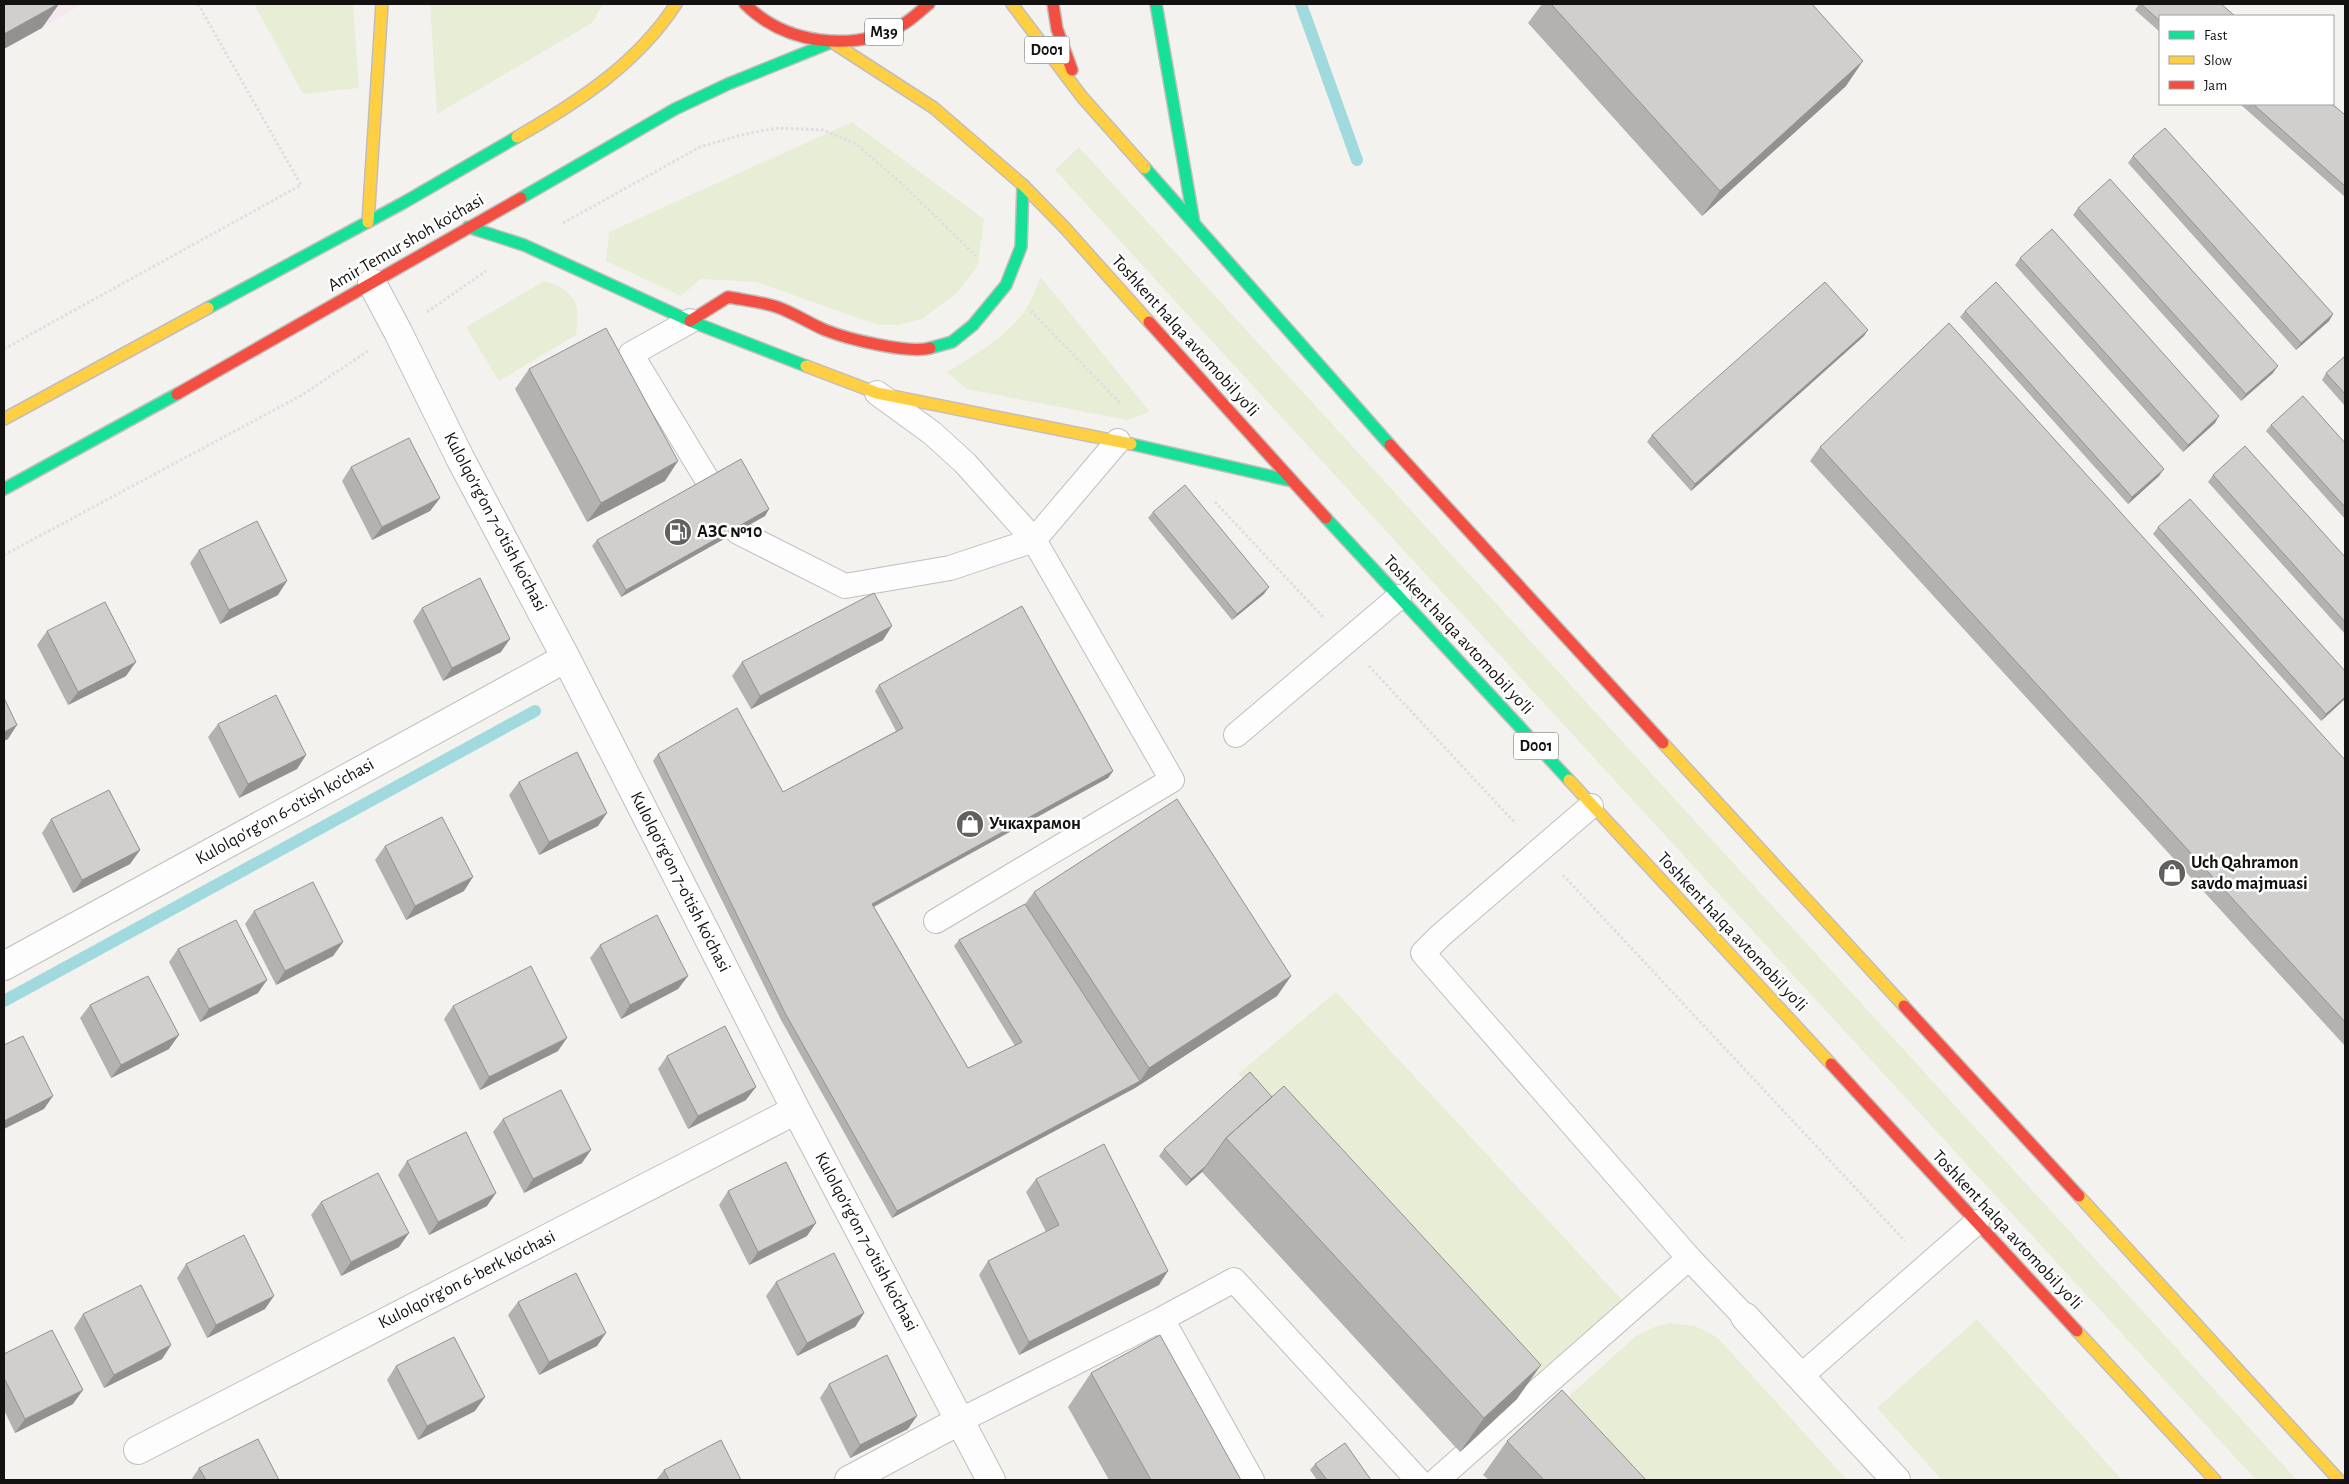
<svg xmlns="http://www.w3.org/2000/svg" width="2349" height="1484" font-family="'Alegreya Sans',sans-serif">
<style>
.industrial{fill:#f5e9f0}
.green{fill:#e8eed6}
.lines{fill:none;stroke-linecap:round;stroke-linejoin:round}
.stream{stroke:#a1dade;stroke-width:12}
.lane-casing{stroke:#c0bebc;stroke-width:26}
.street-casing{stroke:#c0bebc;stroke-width:30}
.fast-casing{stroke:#c0bebc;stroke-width:14}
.slow-casing{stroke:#c0bebc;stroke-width:14}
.jam-casing{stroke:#c0bebc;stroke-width:14}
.path{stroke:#dfdedd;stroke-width:3;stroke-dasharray:2.5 2.5;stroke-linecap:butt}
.lane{stroke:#fdfdfd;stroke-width:24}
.street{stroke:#fdfdfd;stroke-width:28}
.fast{stroke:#16e098;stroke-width:11}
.slow{stroke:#ffcf43;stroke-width:11}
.jam{stroke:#f24e42;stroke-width:11}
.wall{fill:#b4b2b0}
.shaded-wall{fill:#929190}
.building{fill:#d1cfcd;stroke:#929190}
.labels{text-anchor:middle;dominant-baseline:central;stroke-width:5;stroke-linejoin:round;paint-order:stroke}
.shield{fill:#fff;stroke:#5a5958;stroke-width:1}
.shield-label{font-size:16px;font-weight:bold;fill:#141211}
.street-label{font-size:18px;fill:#141211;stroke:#fff}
.poi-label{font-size:18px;font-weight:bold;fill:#141211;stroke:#fff;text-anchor:start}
</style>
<rect width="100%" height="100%" fill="#f4f2ef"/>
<path class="industrial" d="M 4,4 L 82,4 L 42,28 Z"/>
<path class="green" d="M 254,4 L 353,4 L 359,88 L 303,94 Z
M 430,4 L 603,4 L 592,23 L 437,114 Z
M 852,122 L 984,219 L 978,266 L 957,293 L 922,319 L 899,325 L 878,325 L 756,282 L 701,279 L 681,296 L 606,261 L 609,232 Z
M 1079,147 L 2297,1480 L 2256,1480 L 1055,170 Z
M 1041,277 L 1150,412 L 1127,420 L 966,389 L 947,372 C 974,355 1008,336 1026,309 C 1032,299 1036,288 1041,277 Z
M 544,281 C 575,290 581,303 576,335 L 499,381 L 466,327 Z
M 1336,992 L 1624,1302 L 1517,1399 L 1238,1074 Z
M 1977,1319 L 2122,1480 L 1942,1480 L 1877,1408 Z
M 1670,1323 L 1695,1326 L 1717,1337 L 1847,1480 L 1590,1480 L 1538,1424 L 1636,1336 L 1657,1326 Z"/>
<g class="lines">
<path class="stream" d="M 1301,4 L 1357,160
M 4,1001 L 535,711"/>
<defs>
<path id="lane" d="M 690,321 L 631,354 L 708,481
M 877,393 L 932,433 L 965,463 L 1034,540 L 1172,780 L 936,921
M 738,532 L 845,586 L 950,568 L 1034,540 L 1118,441
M 1236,735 L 1399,597
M 1591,806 L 1440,936 L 1423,953 L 1689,1258
M 1162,1319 L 1252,1480
M 1800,1377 L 1977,1222
M 959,1421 L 1162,1319 L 1234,1280 L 1418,1480
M 1437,1480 L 1689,1258 L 1745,1317"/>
<path id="street" d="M 372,283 L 398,332 L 460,458 L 566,658 L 796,1110 L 991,1480
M 4,966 L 566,658
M 1745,1317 L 1896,1480
M 138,1450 L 796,1110
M 849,1480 L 959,1421"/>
<path id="fast" d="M 1156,4 L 1194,223
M 1145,168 L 1390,445
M 521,198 L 675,109 L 728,84 L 832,42
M 468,227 L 524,245 L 690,321 L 806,366
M 208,308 L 403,203 L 517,137
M 930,348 L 952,342 L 973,325 L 1006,285 L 1021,247 L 1023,185
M 1131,444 L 1292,481
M 4,489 L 177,394
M 1326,518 L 1569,780"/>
<path id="slow" d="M 1012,4 L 1082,97 L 1145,168
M 832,42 L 934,108 L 1023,185 L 1065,228 L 1149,322
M 517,137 C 578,102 637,64 676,4
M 368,222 L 382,4
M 806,366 L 877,393 L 1131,444
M 4,419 L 208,308
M 1663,743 L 1904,1006
M 1569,780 L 1831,1064
M 2079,1196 L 2339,1480
M 2077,1331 L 2215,1480"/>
<path id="jam" d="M 745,4 C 785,44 852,53 902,25 C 911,20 920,11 929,4
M 1053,4 L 1057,29 L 1072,70
M 690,321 L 728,297 C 744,300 762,302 777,307 C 794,313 809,323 825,330 C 847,339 909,354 930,348
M 1149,322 L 1326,518
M 177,394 L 521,198
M 1390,445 L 1663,743
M 1904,1006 L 2079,1196
M 1831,1064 L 2077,1331"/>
</defs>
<use href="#lane" class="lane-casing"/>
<use href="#street" class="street-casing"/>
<use href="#fast" class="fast-casing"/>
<use href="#slow" class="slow-casing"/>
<use href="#jam" class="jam-casing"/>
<path class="path" d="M 563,223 L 700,147 L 741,135 L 777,128 L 823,130 L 856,144 L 901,183 L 977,257
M 1031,311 L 1121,404
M 427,312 L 486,271
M 4,349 L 301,185 L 198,4
M 1215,502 L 1324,618
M 4,555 L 302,395 L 368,351
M 1369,666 L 1516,824
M 1563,875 L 1905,1241"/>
<use href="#lane" class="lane"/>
<use href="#street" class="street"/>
<use href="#fast" class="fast"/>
<use href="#slow" class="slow"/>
<use href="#jam" class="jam"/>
</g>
<path class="wall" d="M 1542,4 L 1812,4 L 1846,86 L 1702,216 L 1528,23 Z
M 2139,4 L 2221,4 L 2160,16 L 2160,32 L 2135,10 Z
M 2240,104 L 2332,104 L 2345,115 L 2345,197 Z
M 2133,156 L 2333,314 L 2329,321 L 2296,350 L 2128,163 Z
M 2078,208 L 2273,373 L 2241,401 L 2073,215 Z
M 2020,258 L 2215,423 L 2183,452 L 2015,265 Z
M 1965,311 L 2159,476 L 2128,504 L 1960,317 Z
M 1864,336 L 1691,491 L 1647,442 L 1652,435 Z
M 2345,356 L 2345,406 L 2322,380 L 2326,373 Z
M 529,369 L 665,481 L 587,522 L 515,389 Z
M 2271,425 L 2345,443 L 2345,519 L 2266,431 Z
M 1820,447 L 2345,760 L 2345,1046 L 1810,461 Z
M 351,467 L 440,498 L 430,511 L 372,540 L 342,481 Z
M 2213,475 L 2345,557 L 2345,634 L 2208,482 Z
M 769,509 L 765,516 L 621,597 L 592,546 L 597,540 Z
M 1153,512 L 1264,594 L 1232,620 L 1148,518 Z
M 2158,527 L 2345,671 L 2345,699 L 2321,721 L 2153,534 Z
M 199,550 L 278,595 L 220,624 L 190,563 Z
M 422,608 L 501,652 L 443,681 L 413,621 Z
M 47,631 L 126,676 L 68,705 L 37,645 Z
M 883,640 L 751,709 L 732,676 L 742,662 Z
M 879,685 L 1113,771 L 1108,778 L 874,907 L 968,1068 L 1015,1046 L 954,946 L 959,940 L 1025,904 L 1034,892 L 1291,976 L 1277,996 L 1135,1088 L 892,1218 L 781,1020 L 653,761 L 658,754 L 783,792 L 896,731 L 875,691 Z
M 218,724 L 306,755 L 297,769 L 239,798 L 208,737 Z
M 519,782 L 598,826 L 539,855 L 509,795 Z
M 51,819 L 140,850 L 130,864 L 73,893 L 42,833 Z
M 385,846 L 464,891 L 406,920 L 375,860 Z
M 254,911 L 343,942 L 333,956 L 276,985 L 245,924 Z
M 600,945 L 688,976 L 678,989 L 621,1019 L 590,958 Z
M 178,949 L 258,993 L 200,1022 L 169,962 Z
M 90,1005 L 169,1049 L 111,1078 L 80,1018 Z
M 453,1006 L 558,1051 L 480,1090 L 444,1019 Z
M 667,1056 L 746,1100 L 688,1129 L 658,1069 Z
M 1250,1072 L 1517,1399 L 1460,1452 L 1202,1172 L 1186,1186 L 1159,1156 L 1164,1149 Z
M 503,1119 L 582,1163 L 524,1193 L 493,1132 Z
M 407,1161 L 487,1206 L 429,1235 L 398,1175 Z
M 1036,1179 L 1159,1285 L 1019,1355 L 979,1275 L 988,1261 L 1046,1232 L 1026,1192 Z
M 728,1191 L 807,1236 L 749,1265 L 719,1205 Z
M 321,1202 L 399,1247 L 341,1276 L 311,1215 Z
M 186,1264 L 265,1309 L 207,1338 L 177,1278 Z
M 776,1282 L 864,1313 L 855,1327 L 797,1356 L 766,1296 Z
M 518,1302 L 597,1346 L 539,1375 L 508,1315 Z
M 83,1314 L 171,1345 L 162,1359 L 104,1388 L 74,1328 Z
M 4,1354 L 73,1404 L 15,1433 L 4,1410 Z
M 396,1366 L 475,1411 L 418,1440 L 387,1380 Z
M 1091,1373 L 1241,1480 L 1109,1480 L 1068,1407 Z
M 829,1384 L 908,1429 L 850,1458 L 820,1398 Z
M 1507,1441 L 1646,1480 L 1489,1480 L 1483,1475 Z
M 1315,1464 L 1371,1480 L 1317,1480 L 1310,1470 Z
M 199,1468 L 279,1480 L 191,1480 Z
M 664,1470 L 741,1480 L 656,1480 Z"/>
<path class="shaded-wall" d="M 58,4 L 59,4 L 42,28 L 4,49 L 4,34 Z
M 1863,61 L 1846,86 L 1702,216 L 1720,191 Z
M 2333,314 L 2329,321 L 2296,350 L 2301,343 Z
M 1868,330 L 1864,336 L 1691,491 L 1695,484 Z
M 2278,366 L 2273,373 L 2241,401 L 2246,394 Z
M 2219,416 L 2215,423 L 2183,452 L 2188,445 Z
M 678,461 L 665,481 L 587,522 L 601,503 Z
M 2164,469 L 2159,476 L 2128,504 L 2132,497 Z
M 440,498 L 430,511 L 372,540 L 382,527 Z
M 769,509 L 765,516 L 621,597 L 626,590 Z
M 287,581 L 278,595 L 220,624 L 229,610 Z
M 1269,587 L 1264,594 L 1232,620 L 1237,614 Z
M 892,626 L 883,640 L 751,709 L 760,696 Z
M 510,639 L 501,652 L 443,681 L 452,668 Z
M 136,662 L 126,676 L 68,705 L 78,692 Z
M 2345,697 L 2345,699 L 2321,721 L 2326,714 Z
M 17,725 L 8,739 L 4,741 L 4,732 Z
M 306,755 L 297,769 L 239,798 L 248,784 Z
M 1113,771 L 1108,778 L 867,910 L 872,904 Z
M 607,813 L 598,826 L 539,855 L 549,842 Z
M 140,850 L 130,864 L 73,893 L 82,880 Z
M 473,877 L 464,891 L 406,920 L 415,906 Z
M 343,942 L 333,956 L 276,985 L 285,971 Z
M 688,976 L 678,989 L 621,1019 L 630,1005 Z
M 1291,976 L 1277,996 L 1135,1088 L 892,1218 L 897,1211 L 1140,1081 L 1149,1068 Z
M 267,980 L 258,993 L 200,1022 L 209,1009 Z
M 179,1035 L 169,1049 L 111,1078 L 121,1065 Z
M 567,1038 L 558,1051 L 480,1090 L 489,1077 Z
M 756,1087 L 746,1100 L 688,1129 L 698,1116 Z
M 53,1096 L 44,1109 L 4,1129 L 4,1121 Z
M 591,1150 L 582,1163 L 524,1193 L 533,1179 Z
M 1206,1166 L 1202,1172 L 1186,1186 L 1191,1179 Z
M 496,1193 L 487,1206 L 429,1235 L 438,1222 Z
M 816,1223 L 807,1236 L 749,1265 L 758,1252 Z
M 409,1233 L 399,1247 L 341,1276 L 351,1262 Z
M 1168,1271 L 1159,1285 L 1019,1355 L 1029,1342 Z
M 274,1296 L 265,1309 L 207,1338 L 216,1325 Z
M 864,1313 L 855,1327 L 797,1356 L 807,1343 Z
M 606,1333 L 597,1346 L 539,1375 L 549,1362 Z
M 171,1345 L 162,1359 L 104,1388 L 114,1375 Z
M 1541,1365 L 1517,1399 L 1460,1452 L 1484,1418 Z
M 83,1390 L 73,1404 L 15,1433 L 25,1419 Z
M 485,1397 L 475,1411 L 418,1440 L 427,1426 Z
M 917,1416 L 908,1429 L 850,1458 L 860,1445 Z"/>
<path class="building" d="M 4,4 L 58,4 L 4,34 Z
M 1551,4 L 1812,4 L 1863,61 L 1720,191 Z
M 2141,4 L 2221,4 L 2235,16 L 2160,16 L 2160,21 Z
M 2253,104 L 2332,104 L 2345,115 L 2345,186 Z
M 2165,128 L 2333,314 L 2301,343 L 2133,156 Z
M 2110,179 L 2278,366 L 2246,394 L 2078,208 Z
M 2052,229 L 2219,416 L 2188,445 L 2020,258 Z
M 1825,282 L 1868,330 L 1695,484 L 1652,435 Z
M 1996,282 L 2164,469 L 2132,497 L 1965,311 Z
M 1949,323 L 2345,760 L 2345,1022 L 1820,447 Z
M 606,328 L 678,461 L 601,503 L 529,369 Z
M 2345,356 L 2345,394 L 2326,373 Z
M 2303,396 L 2345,443 L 2345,507 L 2271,425 Z
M 409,438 L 440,498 L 382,527 L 351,467 Z
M 2245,446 L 2345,557 L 2345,622 L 2213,475 Z
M 741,459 L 769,509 L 626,590 L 597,540 Z
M 1185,485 L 1269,587 L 1237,614 L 1153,512 Z
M 2190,499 L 2345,671 L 2345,697 L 2326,714 L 2158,527 Z
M 257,521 L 287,581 L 229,610 L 199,550 Z
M 480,578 L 510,639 L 452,668 L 422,608 Z
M 874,593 L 892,626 L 760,696 L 742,662 Z
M 105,602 L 136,662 L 78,692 L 47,631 Z
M 1022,606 L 1113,771 L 872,904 L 968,1068 L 1022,1042 L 959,940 L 1025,904 L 1140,1081 L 897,1211 L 785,1013 L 658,754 L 737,708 L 783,792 L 903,728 L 879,685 Z
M 276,695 L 306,755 L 248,784 L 218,724 Z
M 4,698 L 17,725 L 4,732 Z
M 577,752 L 607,813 L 549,842 L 519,782 Z
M 109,790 L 140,850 L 82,880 L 51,819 Z
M 1177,799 L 1291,976 L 1149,1068 L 1034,892 Z
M 442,817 L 473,877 L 415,906 L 385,846 Z
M 313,882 L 343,942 L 285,971 L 254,911 Z
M 657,915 L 688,976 L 630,1005 L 600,945 Z
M 236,920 L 267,980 L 209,1009 L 178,949 Z
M 531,966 L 567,1038 L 489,1077 L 453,1006 Z
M 148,976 L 179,1035 L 121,1065 L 90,1005 Z
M 725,1026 L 756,1087 L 698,1116 L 667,1056 Z
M 23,1036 L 53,1096 L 4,1121 L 4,1045 Z
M 1250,1072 L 1272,1097 L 1226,1138 L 1206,1166 L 1191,1179 L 1164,1149 Z
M 1284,1086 L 1541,1365 L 1484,1418 L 1226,1138 Z
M 561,1090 L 591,1150 L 533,1179 L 503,1119 Z
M 466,1132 L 496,1193 L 438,1222 L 407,1161 Z
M 1104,1144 L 1168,1271 L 1029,1342 L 988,1261 L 1059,1225 L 1036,1179 Z
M 786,1162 L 816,1223 L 758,1252 L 728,1191 Z
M 378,1173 L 409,1233 L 351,1262 L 321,1202 Z
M 244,1235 L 274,1296 L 216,1325 L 186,1264 Z
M 834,1253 L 864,1313 L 807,1343 L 776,1282 Z
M 576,1273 L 606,1333 L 549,1362 L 518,1302 Z
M 141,1285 L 171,1345 L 114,1375 L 83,1314 Z
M 52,1330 L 83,1390 L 25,1419 L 4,1378 L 4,1354 Z
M 1160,1335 L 1241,1480 L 1151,1480 L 1091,1373 Z
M 454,1337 L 485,1397 L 427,1426 L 396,1366 Z
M 887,1355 L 917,1416 L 860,1445 L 829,1384 Z
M 1562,1390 L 1646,1480 L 1544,1480 L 1507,1441 Z
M 258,1439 L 279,1480 L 206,1480 L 199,1468 Z
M 721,1440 L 741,1480 L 669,1480 L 664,1470 Z
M 1345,1443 L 1371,1480 L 1327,1480 L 1315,1464 Z"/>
<defs>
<symbol id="fuel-disc" viewBox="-11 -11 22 22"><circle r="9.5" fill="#62605f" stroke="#fff"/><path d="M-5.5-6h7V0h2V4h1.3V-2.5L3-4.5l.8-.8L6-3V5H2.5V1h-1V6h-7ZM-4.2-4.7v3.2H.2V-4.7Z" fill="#fff"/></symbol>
<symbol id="shop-disc" viewBox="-11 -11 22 22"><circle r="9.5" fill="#62605f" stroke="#fff"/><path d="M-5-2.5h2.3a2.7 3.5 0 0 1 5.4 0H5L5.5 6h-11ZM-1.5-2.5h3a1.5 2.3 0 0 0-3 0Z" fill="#fff"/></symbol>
</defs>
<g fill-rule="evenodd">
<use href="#fuel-disc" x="662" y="516" width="32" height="32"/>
<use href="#shop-disc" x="954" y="808" width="32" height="32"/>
<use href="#shop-disc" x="2156" y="857" width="32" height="32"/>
</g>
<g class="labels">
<g class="shield">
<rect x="865" y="18.5" width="38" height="27" rx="4"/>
<rect x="1024.5" y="36.5" width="45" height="27" rx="4"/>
<rect x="1513.5" y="732.5" width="45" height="27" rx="4"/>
</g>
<g class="shield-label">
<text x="884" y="32">M39</text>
<text x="1047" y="50">D001</text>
<text x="1536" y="746">D001</text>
</g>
<g class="street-label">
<text transform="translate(406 243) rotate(-30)">Amir Temur shoh ko'chasi</text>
<text transform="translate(1185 336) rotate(48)">Toshkent halqa avtomobil yo'li</text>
<text transform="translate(495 522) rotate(62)">Kulolqo'rg'on 7-o'tish ko'chasi</text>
<text transform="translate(1458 635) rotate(47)">Toshkent halqa avtomobil yo'li</text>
<text transform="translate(285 812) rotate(-29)">Kulolqo'rg'on 6-o'tish ko'chasi</text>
<text transform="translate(680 882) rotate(63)">Kulolqo'rg'on 7-o'tish ko'chasi</text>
<text transform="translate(1732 932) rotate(47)">Toshkent halqa avtomobil yo'li</text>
<text transform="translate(2007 1230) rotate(47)">Toshkent halqa avtomobil yo'li</text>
<text transform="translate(866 1242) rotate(62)">Kulolqo'rg'on 7-o'tish ko'chasi</text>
<text transform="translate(467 1280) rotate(-27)">Kulolqo'rg'on 6-berk ko'chasi</text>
</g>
<g class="poi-label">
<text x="697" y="532">АЗС №10</text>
<text x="989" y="824">Учкахрамон</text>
<text x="2191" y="863">Uch Qahramon<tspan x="2191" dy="21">savdo majmuasi</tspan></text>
</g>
</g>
<rect width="2349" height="1484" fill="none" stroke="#141211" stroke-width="10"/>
<rect x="2159" y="15" width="175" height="90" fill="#ffffff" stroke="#a1a0a0"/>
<rect x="2169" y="31" width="25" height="8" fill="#16e098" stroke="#a1a0a0"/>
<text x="2204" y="40" font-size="15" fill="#141211">Fast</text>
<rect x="2169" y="56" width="25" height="8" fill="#ffcf43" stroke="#a1a0a0"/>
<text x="2204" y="65" font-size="15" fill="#141211">Slow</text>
<rect x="2169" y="81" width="25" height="8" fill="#f24e42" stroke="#a1a0a0"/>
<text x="2204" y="90" font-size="15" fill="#141211">Jam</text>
</svg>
